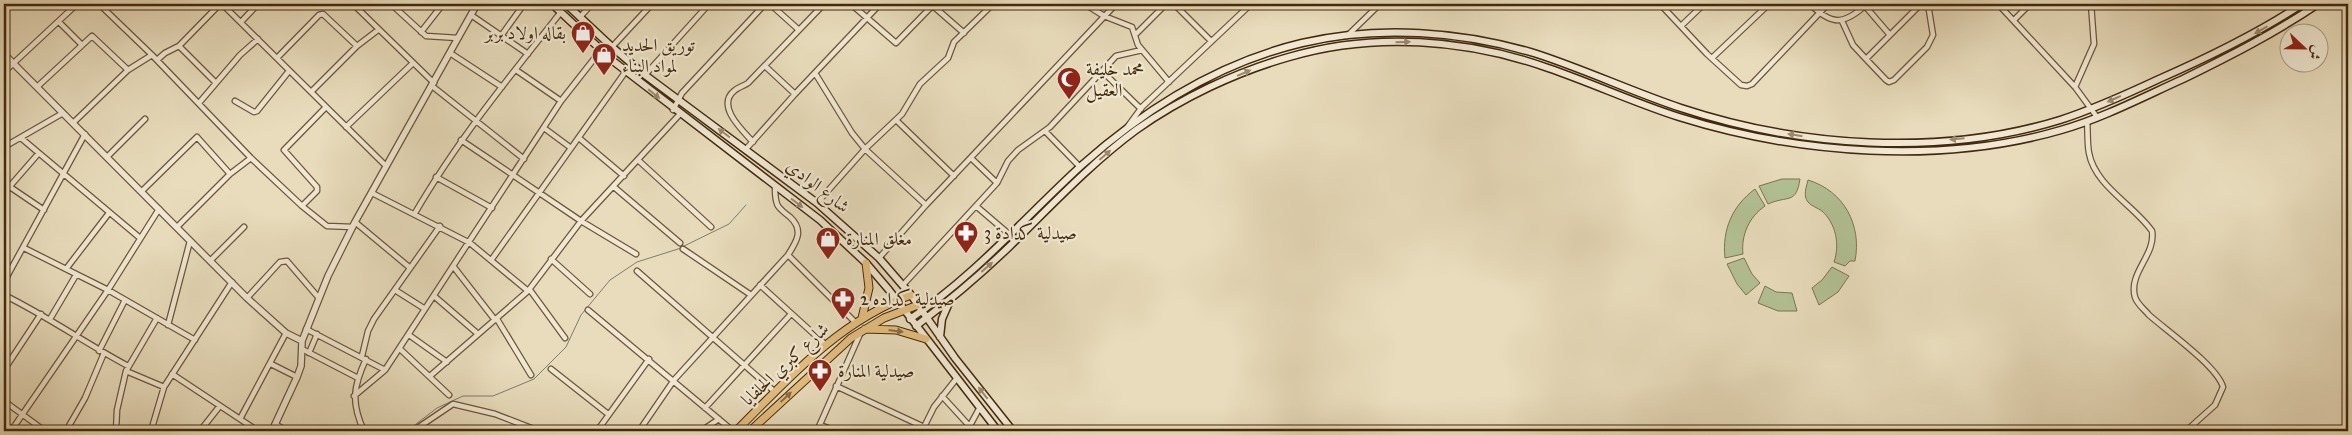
<svg xmlns="http://www.w3.org/2000/svg" width="2352" height="435" font-family="'IM FELL Great Primer',Amiri,serif">
<style>
.green{fill:#b2c194;stroke:#7b7550}
.lines{fill:none;stroke-linecap:round;stroke-linejoin:round}
.stream{stroke:#797f75;stroke-width:1}
.minor-casing{stroke:#6d5639;stroke-width:7}
.tertiary-casing{stroke:#6d5639;stroke-width:8}
.secondary-casing{stroke:#44290d;stroke-width:9}
.primary-casing{stroke:#44290d;stroke-width:9}
.minor{stroke:#f0e8d3;stroke-width:4.5}
.tertiary{stroke:#f0e8d3;stroke-width:5.5}
.secondary{stroke:#f0e8d3;stroke-width:6}
.primary{stroke:#e4be7e;stroke-width:7}
.oneway{fill:#9a8870}
.oneway2{fill:#8c6c40}
.labels{text-anchor:middle;dominant-baseline:central;stroke-width:4.5;stroke-linejoin:round;paint-order:stroke}
.poi-label{font-size:18px;fill:#44290d;stroke:#f0e8d3;text-anchor:start}
.street-label{font-size:18px;fill:#44290d;stroke:#f0e8d3}
</style>
<rect width="100%" height="100%" fill="#e8dcbc"/>
<filter id="stains"><feTurbulence type="fractalNoise" baseFrequency=".004" numOctaves="4"/><feColorMatrix values="0 0 0 0 .2 0 0 0 0 .09 0 0 0 0 .02 0 0 0 .5 -.17"/></filter>
<radialGradient id="worn" r=".72"><stop offset=".6" stop-color="#630" stop-opacity="0"/><stop offset="1" stop-color="#630" stop-opacity=".3"/></radialGradient>
<path class="green" d="M 1782,179 L 1800,179 C 1796,205 1788,195 1768,204 L 1759,186 Z
M 1808,180 C 1844,191 1862,225 1855,261 L 1850,261 L 1845,266 L 1834,262 C 1840,244 1836,224 1822,211 C 1818,208 1811,206 1808,202 C 1803,196 1806,188 1808,180 Z
M 1755,189 L 1765,206 C 1749,217 1741,235 1743,254 L 1725,258 C 1722,230 1732,206 1755,189 Z
M 1744,258 L 1752,274 L 1760,283 L 1746,295 L 1737,284 L 1727,264 Z
M 1832,267 L 1849,276 L 1838,292 L 1819,305 L 1812,288 L 1822,280 Z
M 1765,286 L 1776,292 L 1792,293 L 1797,311 L 1778,311 L 1758,303 Z"/>
<g class="lines">
<path class="stream" d="M 407,431 L 437,408 L 463,396 L 493,396 L 534,379 L 566,347 L 581,315 L 610,280 L 637,262 L 678,249 L 729,224 L 746,205"/>
<defs>
<path id="minor" d="M 99,4 L 152,55 L 251,158 L 302,206 L 327,226 L 353,227
M 222,4 L 386,166
M 353,4 L 434,83
M 391,4 L 426,36 L 458,38
M 770,4 L 799,30
M 851,4 L 896,43 L 934,4
M 1085,4 L 1104,16 L 1132,27 L 1138,45 L 1169,82
M 1174,4 L 1211,41
M 1660,4 L 1707,54 L 1741,85 L 1747,86 L 1752,84 L 1828,4
M 1810,4 C 1832,26 1844,25 1867,4
M 1998,4 L 2075,87 L 2097,117
M 932,5 L 964,33
M 150,6 L 152,4
M 1865,6 L 1890,35
M 471,15 L 528,54
M 580,17 L 592,4
M 2014,20 L 2030,4
M 1842,21 L 1853,45 L 1866,59 L 1921,4
M 59,22 L 81,44
M 241,22 L 258,4
M 1681,26 L 1704,4
M 421,32 L 443,4
M 1135,35 L 1166,4
M 501,36 L 524,4
M 1347,36 L 1380,4
M 179,46 L 216,83
M 612,47 L 652,4
M 450,53 L 502,87
M 277,58 L 319,15 L 323,14 L 357,46
M 1712,58 L 1769,4
M 1866,59 L 1886,80 L 1889,82 L 1894,80 L 1927,47 L 1933,35 L 1928,4
M 157,60 L 165,53 L 179,46 L 220,4
M 765,66 L 795,94
M 516,70 L 561,101
M 1102,71 L 1141,109
M 4,72 L 77,4
M 815,73 L 852,133 L 865,149 L 926,205
M 645,75 L 709,4
M 432,86 L 524,159
M 37,87 L 92,36 L 128,70
M 2075,87 L 2094,44 L 2091,4
M 311,92 L 357,46 L 378,30
M 235,101 L 254,112 L 257,111 L 289,71
M 199,103 L 240,55 L 258,39
M 673,110 L 682,93 L 765,4
M 896,120 L 954,176
M 2087,121 C 2088,131 2087,143 2089,153 C 2095,186 2134,205 2152,231 C 2156,255 2128,273 2135,297 C 2137,304 2144,309 2149,315 C 2167,331 2217,366 2223,387 L 2215,405 L 2186,431
M 73,123 L 128,70 L 152,55
M 1128,126 L 1142,107 L 1251,4
M 346,127 L 413,63
M 544,128 L 571,148
M 1045,131 L 1080,167
M 21,138 L 140,238
M 579,138 L 624,176
M 461,140 L 581,221 L 636,254
M 753,142 C 742,130 716,106 734,91 C 738,87 744,86 748,83 L 824,4
M 4,147 L 63,113
M 746,149 L 795,94 L 880,4
M 108,156 L 145,119
M 971,158 L 997,183
M 638,160 L 711,227
M 230,174 L 251,158
M 436,177 L 492,208
M 10,187 L 44,210
M 614,187 L 680,243
M 142,191 L 197,137 L 230,174 L 177,227
M 4,193 L 38,154
M 372,193 L 470,243 L 528,291
M 817,203 L 865,149 L 902,114 L 920,84 L 948,58 L 954,42 L 993,4
M 302,206 L 317,191 L 317,187 L 284,150 L 326,107
M 976,206 L 1010,235
M 415,213 C 457,141 509,77 561,12
M 355,222 L 409,267
M 24,248 L 108,290 L 195,340
M 683,249 L 751,295
M 788,255 L 855,322
M 879,258 L 926,205 L 1116,4
M 492,259 L 626,71
M 551,259 L 590,294
M 210,261 L 244,227
M 453,266 L 495,320
M 66,269 L 109,213
M 637,271 L 775,392
M 4,282 L 85,134
M 760,285 L 826,345
M 903,285 L 997,183 L 1008,161 L 1018,150 L 1050,127 L 1116,56 L 1142,50
M 395,290 L 425,309
M 530,290 L 565,338
M 4,295 C 47,316 85,343 128,366
M 434,296 L 478,334
M 247,298 L 280,262 L 287,261 L 318,297
M 588,310 L 733,431
M 50,319 L 76,275
M 497,319 L 531,375
M 168,325 L 190,241
M 306,329 L 385,370 L 561,101 L 601,50
M 409,335 L 447,362
M 302,349 L 358,378
M 400,349 L 449,395
M 99,351 L 125,300
M 309,353 L 317,334
M 362,356 L 368,331 L 374,319 L 440,226
M 271,364 L 297,377
M 551,369 L 608,414
M 4,370 L 41,314
M 126,371 L 164,387
M 172,374 L 258,431
M 430,376 L 528,291 L 581,221 L 680,114
M 836,386 L 924,427
M 354,396 L 385,370
M 942,396 L 974,431
M 4,401 L 45,431
M 705,408 L 791,314
M 240,419 L 286,333
M 275,424 L 287,431
M 820,425 L 837,431
M 11,431 L 108,290 L 159,209
M 66,431 L 85,398 L 104,353
M 116,431 L 117,410 L 126,371 L 157,318
M 151,431 L 164,387 L 232,282
M 200,431 L 219,407
M 364,431 C 351,403 353,387 366,359
M 413,431 L 453,404 L 495,414 L 539,431
M 597,431 L 649,359
M 639,431 L 674,380 L 788,255 C 797,241 804,230 790,217 C 786,214 781,210 778,206 C 775,201 775,193 775,187
M 701,431 L 719,419
M 817,431 L 860,334
M 922,431 L 934,407 L 957,378
M 967,431 L 980,407"/>
<path id="tertiary" d="M 4,54 L 247,298 L 286,333 L 302,341
M 272,431 L 297,377 L 301,366 L 302,341 L 328,276 L 355,222 L 477,4"/>
<path id="secondary" d="M 552,4 L 613,61 L 820,220 L 866,263 L 889,290 L 998,431
M 566,4 L 612,47 L 645,75 L 817,203 L 879,258 L 911,295 L 955,358 L 1013,431
M 910,319 C 975,276 1025,217 1082,165 C 1145,109 1218,63 1302,43 C 1378,25 1462,31 1537,54 C 1586,70 1633,92 1681,108 C 1799,147 1940,157 2060,120 C 2094,109 2127,94 2159,79 C 2209,57 2257,34 2302,4
M 916,326 C 949,301 981,274 1010,246 C 1051,206 1090,164 1136,130 C 1181,98 1236,72 1289,57 C 1373,32 1467,39 1548,68 C 1592,83 1635,103 1679,117 C 1797,154 1941,165 2061,130 C 2103,118 2143,97 2183,79 C 2230,56 2275,33 2318,4
M 940,337 L 942,319 L 949,303"/>
<path id="primary" d="M 862,318 L 869,288 L 866,263
M 865,329 L 896,330 L 926,339
M 736,431 C 788,379 839,321 911,295
M 750,431 L 851,338 L 884,318 L 918,305"/>
</defs>
<use href="#minor" class="minor-casing"/>
<use href="#tertiary" class="tertiary-casing"/>
<use href="#secondary" class="secondary-casing"/>
<use href="#primary" class="primary-casing"/>
<use href="#minor" class="minor"/>
<use href="#tertiary" class="tertiary"/>
<use href="#secondary" class="secondary"/>
<use href="#primary" class="primary"/>
</g>
<defs><path id="oneway-solid" d="M-6-.8H1V-3.2L6.5 0L1 3.2V.8H-6Z" transform="scale(1.25)"/></defs>
<g class="oneway">
<use href="#oneway-solid" transform="translate(2261 30) rotate(150)"/>
<use href="#oneway-solid" transform="translate(1403 42) rotate(-1)"/>
<use href="#oneway-solid" transform="translate(1244 73) rotate(-23)"/>
<use href="#oneway-solid" transform="translate(654 94) rotate(39)"/>
<use href="#oneway-solid" transform="translate(2114 99) rotate(156)"/>
<use href="#oneway-solid" transform="translate(724 133) rotate(-143)"/>
<use href="#oneway-solid" transform="translate(1795 135) rotate(-171)"/>
<use href="#oneway-solid" transform="translate(1957 139) rotate(175)"/>
<use href="#oneway-solid" transform="translate(1105 155) rotate(-41)"/>
<use href="#oneway-solid" transform="translate(797 203) rotate(37)"/>
<use href="#oneway-solid" transform="translate(987 267) rotate(-41)"/>
<use href="#oneway-solid" transform="translate(983 393) rotate(-128)"/>
</g>
<g class="oneway2">
<use href="#oneway-solid" transform="translate(896 331) rotate(7)"/>
<use href="#oneway-solid" transform="translate(786 397) rotate(-43)"/>
</g>
<defs>
<symbol id="shop-pin" viewBox="-11 -11 22 30"><path d="M0 17L-7.5 6A9.5 9.5 0 1 1 7.5 6Z" fill="#8f2418" stroke="#f0e8d3"/><path d="M-5-2.5h2.3a2.7 3.5 0 0 1 5.4 0H5L5.5 6h-11ZM-1.5-2.5h3a1.5 2.3 0 0 0-3 0Z" fill="#fff"/></symbol>
<symbol id="mosque-pin" viewBox="-11 -11 22 30"><path d="M0 17L-7.5 6A9.5 9.5 0 1 1 7.5 6Z" fill="#8f2418" stroke="#f0e8d3"/><path d="M3.5-4.9A6 6 0 1 0 3.5 4.9A5 5 0 1 1 3.5-4.9Z" fill="#fff"/></symbol>
<symbol id="pharmacy-pin" viewBox="-11 -11 22 30"><path d="M0 17L-7.5 6A9.5 9.5 0 1 1 7.5 6Z" fill="#8f2418" stroke="#f0e8d3"/><path d="M-2-6h4v4h4v4h-4v4h-4v-4h-4v-4h4Z" fill="#fff"/></symbol>
</defs>
<g fill-rule="evenodd">
<use href="#shop-pin" x="569" y="19" width="28" height="38"/>
<use href="#shop-pin" x="590" y="41" width="28" height="38"/>
<use href="#mosque-pin" x="1055" y="65" width="28" height="38"/>
<use href="#pharmacy-pin" x="952" y="219" width="28" height="38"/>
<use href="#shop-pin" x="814" y="225" width="28" height="38"/>
<use href="#pharmacy-pin" x="829" y="285" width="28" height="38"/>
<use href="#pharmacy-pin" x="806" y="357" width="28" height="38"/>
</g>
<g class="labels">
<g class="poi-label">
<text x="566" y="33" text-anchor="end">بقاله اولاد بربر</text>
<text x="622" y="45">توريق الحديد<tspan x="622" dy="21">لمواد البناء</tspan></text>
<text x="1086" y="69">محمد خليفة<tspan x="1086" dy="21">العقيل</tspan></text>
<text x="984" y="233">صيدلية كدادة 3</text>
<text x="846" y="239">مغلق المنارة</text>
<text x="860" y="299">صيدلية كداده 2</text>
<text x="838" y="371">صيدلية المنارة</text>
</g>
<g class="street-label">
<text transform="translate(818 186) rotate(38)">شارع الوادي</text>
<text transform="translate(785 364) rotate(-43)">شارع كبري الحلفايا</text>
</g>
</g>
<rect width="2352" height="435" fill="none" stroke="#e8dcbc" stroke-width="20"/>
<rect x="5" y="5" width="2342" height="425" fill="none" stroke="#44290d" stroke-width="2.5"/>
<rect x="10" y="10" width="2332" height="415" fill="none" stroke="#44290d"/>
<g transform="translate(2304 48) rotate(112)"><circle r="24" fill="#f0e8d3" stroke="#ab9c84"/>
<path d="M0-4L9 19L0 12L-9 19Z" fill="#8f2418"/>
<text y="-8" font-size="14" font-weight="bold" text-anchor="middle" fill="#44290d">ش</text>
</g>
<rect width="100%" height="100%" filter="url(#stains)"/>
<rect width="100%" height="100%" fill="url(#worn)"/>
</svg>
